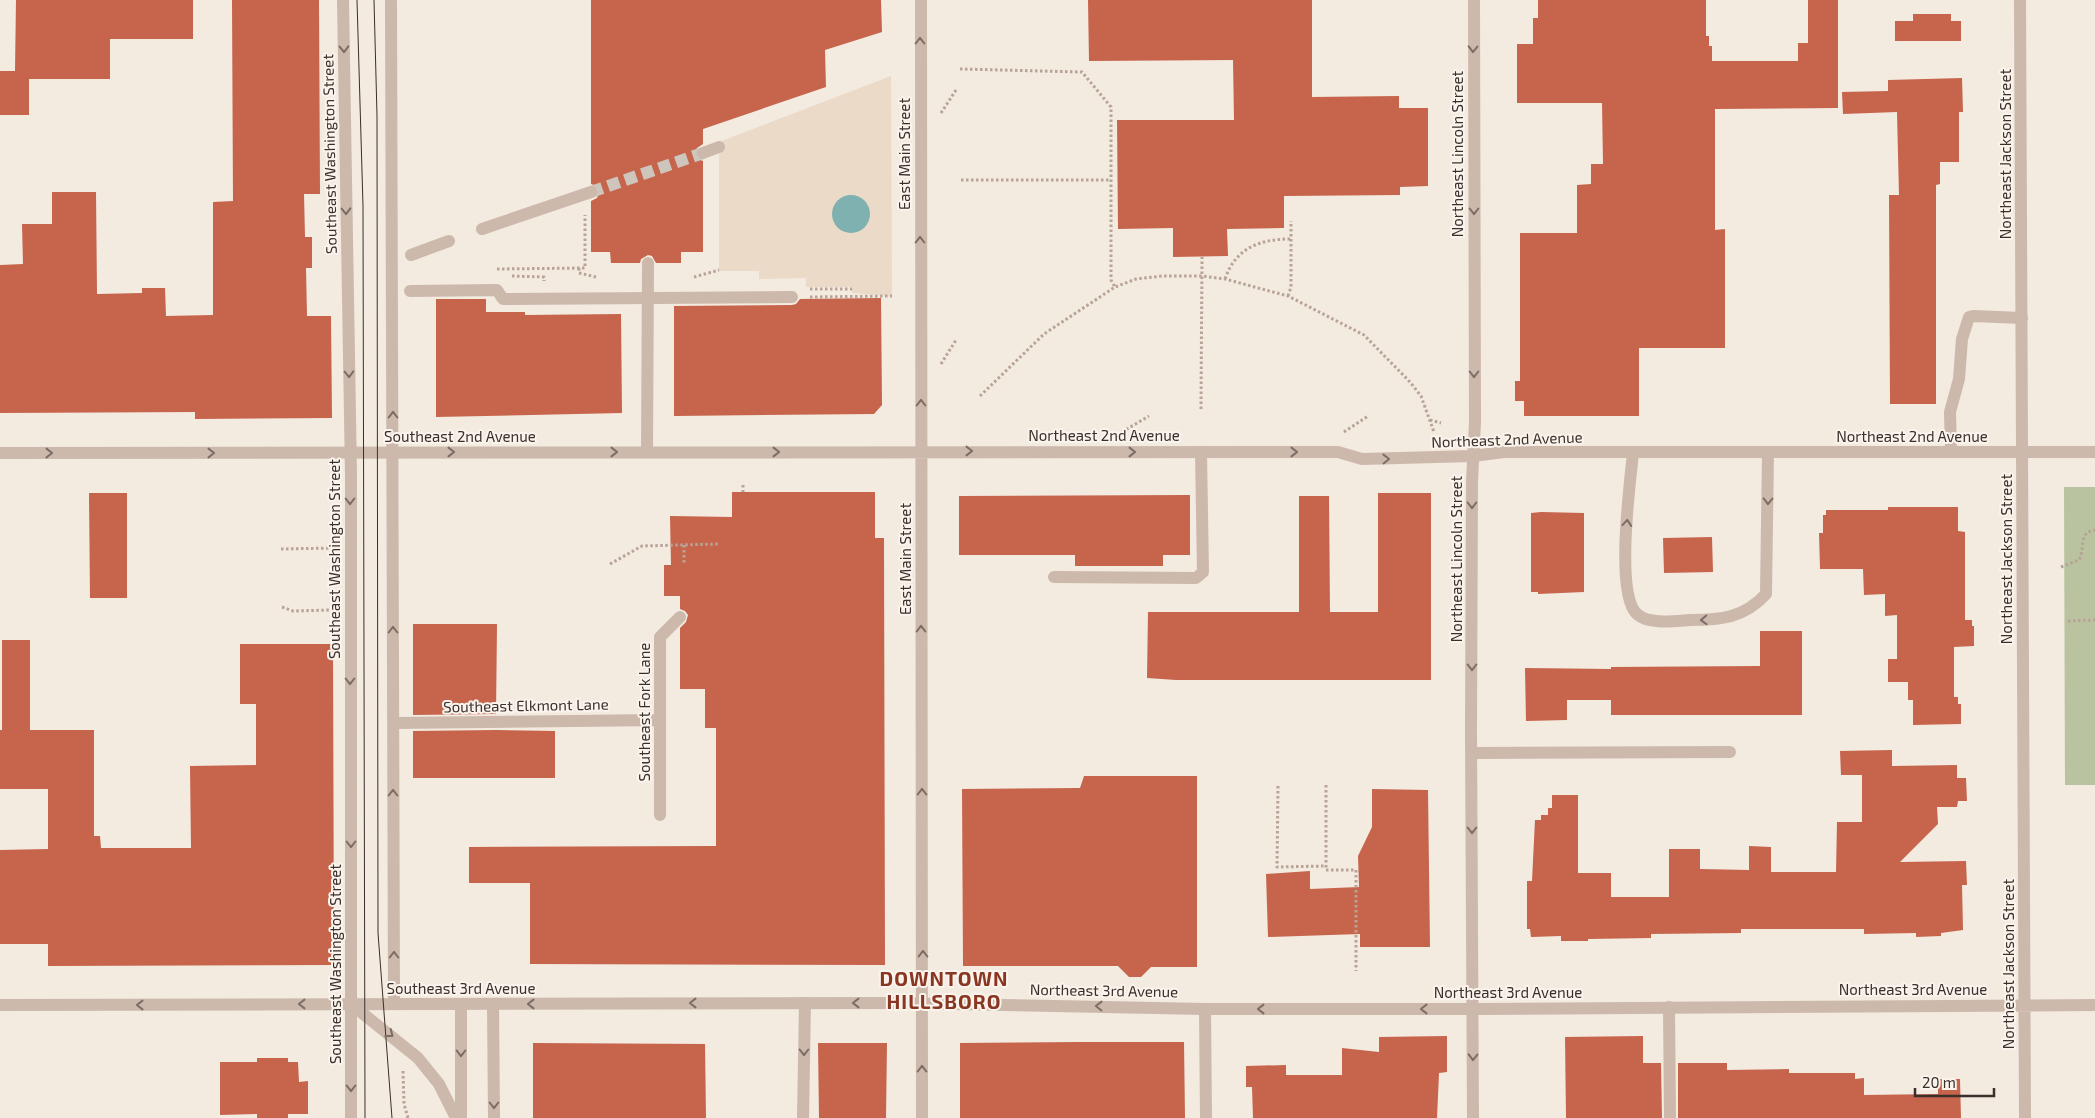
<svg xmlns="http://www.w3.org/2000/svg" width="2095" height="1118" font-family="'Exo 2',sans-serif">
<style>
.green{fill:#b9c3a0}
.plaza{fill:#ebdac8}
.water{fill:#7fb1b0}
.building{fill:#c6644c}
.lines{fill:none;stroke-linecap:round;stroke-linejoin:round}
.pedestrian-tunnel{stroke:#cec5bc;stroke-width:12;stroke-dasharray:12 6;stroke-linecap:butt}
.path{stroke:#b8a396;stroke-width:3;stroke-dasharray:2.5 2.5;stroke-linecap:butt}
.service{stroke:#ccb9ac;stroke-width:12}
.pedestrian{stroke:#ccb9ac;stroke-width:12}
.minor{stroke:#ccb9ac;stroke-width:12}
.tertiary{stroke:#ccb9ac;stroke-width:12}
.tram{stroke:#3a2f2b;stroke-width:1}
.oneway{stroke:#7c6d65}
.labels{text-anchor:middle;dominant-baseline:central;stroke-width:4;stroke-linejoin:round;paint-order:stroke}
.street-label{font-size:15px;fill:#3a2f2b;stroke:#fbf4ed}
.district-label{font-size:20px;font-weight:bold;letter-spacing:1px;fill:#893723;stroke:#fbf4ed}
</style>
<rect width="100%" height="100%" fill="#f3eae0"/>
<path class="green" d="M 2064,487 L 2095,487 L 2095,785 L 2065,785 Z"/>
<path class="plaza" d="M 891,76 L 892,296 L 852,293 L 852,287 L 806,287 L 806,278 L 759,279 L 759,271 L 719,271 L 719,142 Z"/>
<path class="water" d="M832 214a19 19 0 1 1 38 0a19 19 0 1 1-38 0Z"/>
<path class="building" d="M 16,0 L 193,0 L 193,39 L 110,39 L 110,79 L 29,79 L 29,115 L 0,115 L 0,71 L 15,71 Z
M 232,0 L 319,0 L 320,194 L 304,194 L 305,237 L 312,237 L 312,268 L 306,268 L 307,316 L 331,316 L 332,418 L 195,419 L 195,412 L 0,413 L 0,265 L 23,264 L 22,224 L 52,224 L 52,192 L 96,192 L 97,294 L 142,293 L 142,288 L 165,288 L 166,316 L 213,315 L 213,202 L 233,201 Z
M 591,0 L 881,0 L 882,32 L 825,50 L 826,87 L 703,129 L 703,144 L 697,148 L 695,152 L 698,159 L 703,161 L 703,252 L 681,252 L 681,263 L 656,263 L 652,256 L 648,255 L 641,259 L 640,263 L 611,263 L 610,252 L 591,252 L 591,201 L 597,198 L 599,193 L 597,186 L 591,184 Z
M 1088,0 L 1312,0 L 1312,97 L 1399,96 L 1399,108 L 1428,108 L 1428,186 L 1400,187 L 1400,195 L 1284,196 L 1284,228 L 1227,229 L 1228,256 L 1173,257 L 1173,228 L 1118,229 L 1117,120 L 1234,120 L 1233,60 L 1089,61 Z
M 1538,0 L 1706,0 L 1706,36 L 1709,36 L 1709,46 L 1712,46 L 1712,61 L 1798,61 L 1798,43 L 1808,43 L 1808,0 L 1838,0 L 1838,108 L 1715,109 L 1715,230 L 1725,229 L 1725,348 L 1639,348 L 1639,416 L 1524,416 L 1524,401 L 1515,401 L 1515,381 L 1520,381 L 1520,233 L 1577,233 L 1577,185 L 1591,184 L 1591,164 L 1603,164 L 1602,103 L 1517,103 L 1517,44 L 1533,44 L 1533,18 L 1538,18 Z
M 1913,14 L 1951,14 L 1951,21 L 1961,21 L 1961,41 L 1895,41 L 1895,21 L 1913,21 Z
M 1962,78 L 1963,112 L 1959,112 L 1959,162 L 1940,162 L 1940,184 L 1936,185 L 1936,404 L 1890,404 L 1889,195 L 1899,195 L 1897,112 L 1843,114 L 1842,92 L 1888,91 L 1888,80 Z
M 881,298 L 882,405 L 874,414 L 674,416 L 674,306 L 792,305 L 796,304 L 800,299 Z
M 436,299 L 486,299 L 486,312 L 525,312 L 525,315 L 621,314 L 622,413 L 436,417 Z
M 732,492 L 875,492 L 875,538 L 884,538 L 885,965 L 530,964 L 530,883 L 469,883 L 469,847 L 716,846 L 716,728 L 705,728 L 705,689 L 680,689 L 680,628 L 686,622 L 688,615 L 685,611 L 680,609 L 680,596 L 664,596 L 664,565 L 671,565 L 670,516 L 732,517 Z
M 89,493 L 127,493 L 127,598 L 90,598 Z
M 1378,493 L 1431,493 L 1431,680 L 1176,680 L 1147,678 L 1148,612 L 1299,612 L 1299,496 L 1329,496 L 1330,612 L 1378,612 Z
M 1190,495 L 1190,555 L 1163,555 L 1163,566 L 1075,566 L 1075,555 L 959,555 L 959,496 Z
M 1888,507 L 1958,507 L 1958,531 L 1965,532 L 1965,620 L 1972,620 L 1972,626 L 1974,626 L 1974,646 L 1954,647 L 1954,697 L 1958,697 L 1958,704 L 1961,704 L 1961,724 L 1913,725 L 1913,700 L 1908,700 L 1908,682 L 1888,682 L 1888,659 L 1897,659 L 1897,615 L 1885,616 L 1885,594 L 1864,595 L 1863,569 L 1820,569 L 1819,533 L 1823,533 L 1823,515 L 1826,515 L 1826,510 L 1888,510 Z
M 1541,512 L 1584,513 L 1584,592 L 1538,594 L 1538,592 L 1531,592 L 1531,513 Z
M 1712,537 L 1713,572 L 1664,573 L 1663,538 Z
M 413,624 L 497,624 L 496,714 L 413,715 Z
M 1760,631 L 1802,631 L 1802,715 L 1611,715 L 1611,700 L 1567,700 L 1567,720 L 1526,721 L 1525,668 L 1611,669 L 1611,667 L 1760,666 Z
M 2,640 L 30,640 L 30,730 L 94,730 L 94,836 L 100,836 L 101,848 L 191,848 L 190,766 L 256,765 L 256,704 L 240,704 L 240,644 L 333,644 L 334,965 L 48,966 L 48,944 L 0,944 L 0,850 L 48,849 L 48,789 L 0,789 L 0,730 L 2,730 Z
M 496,730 L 555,731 L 555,778 L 413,778 L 413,731 Z
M 1892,750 L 1892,766 L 1957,765 L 1957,778 L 1966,778 L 1967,801 L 1958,801 L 1957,807 L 1937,807 L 1938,824 L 1900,862 L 1966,861 L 1967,885 L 1962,885 L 1963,930 L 1941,933 L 1941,936 L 1916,937 L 1916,933 L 1864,934 L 1864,929 L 1741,929 L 1741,933 L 1651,934 L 1651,938 L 1588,939 L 1588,941 L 1561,941 L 1561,936 L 1531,937 L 1530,929 L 1527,929 L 1527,881 L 1532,881 L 1535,820 L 1541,820 L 1541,815 L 1548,815 L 1548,808 L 1552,808 L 1552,795 L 1578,795 L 1578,873 L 1611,873 L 1611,897 L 1669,897 L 1669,849 L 1700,849 L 1700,869 L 1749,870 L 1749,846 L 1771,847 L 1771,872 L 1836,872 L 1837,822 L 1862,822 L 1862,775 L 1841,775 L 1840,751 Z
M 1084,776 L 1197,776 L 1197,967 L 1151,967 L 1141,977 L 1129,977 L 1118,966 L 963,966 L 962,789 L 1080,788 Z
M 1372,789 L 1428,790 L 1430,947 L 1360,947 L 1360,934 L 1268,937 L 1266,874 L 1310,871 L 1310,889 L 1359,887 L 1358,856 L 1372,827 Z
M 1447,1036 L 1447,1072 L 1439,1073 L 1437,1118 L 1253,1118 L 1252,1087 L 1246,1087 L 1246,1066 L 1286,1065 L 1286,1075 L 1342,1075 L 1342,1048 L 1379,1052 L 1379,1037 Z
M 1643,1036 L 1643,1063 L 1661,1063 L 1662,1118 L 1566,1118 L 1565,1037 Z
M 1080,1042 L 1184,1042 L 1185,1118 L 960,1118 L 960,1043 Z
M 533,1043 L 705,1044 L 706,1118 L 533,1118 Z
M 818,1043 L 887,1043 L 886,1118 L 819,1118 Z
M 257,1058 L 288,1058 L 288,1062 L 298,1062 L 299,1082 L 308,1081 L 308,1114 L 288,1114 L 288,1118 L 257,1118 L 257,1114 L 220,1115 L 220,1062 L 257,1062 Z
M 1678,1063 L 1727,1063 L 1727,1070 L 1789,1069 L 1789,1073 L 1855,1073 L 1855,1079 L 1864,1078 L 1864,1095 L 1938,1094 L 1938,1079 L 1960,1079 L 1961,1118 L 1678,1118 Z"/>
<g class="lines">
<path class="pedestrian-tunnel" d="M 591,192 L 703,153"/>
<path class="path" d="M 960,69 L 1082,72 L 1111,107 L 1111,280 L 1115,287
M 941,113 L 956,90
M 961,180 L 1111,180
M 579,268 L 579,273 L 596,277
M 497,269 L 585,268 L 585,215
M 512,276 L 544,277 L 544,281
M 694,277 L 719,270
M 1225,279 C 1236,247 1261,239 1291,239
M 810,289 L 852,289
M 1288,296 L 1291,287 L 1291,221
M 810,297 L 892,296
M 941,364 L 956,340
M 980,396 L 1044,334 L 1115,287 L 1136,279 L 1162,276 L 1202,276 L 1225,279 L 1288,296 L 1364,335 L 1410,382 L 1421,396 L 1434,432
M 1201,409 L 1202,257
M 1430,420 L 1441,423
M 1122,432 L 1149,416
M 1344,432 L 1368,416
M 743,485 L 743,492
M 684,545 L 684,565
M 281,549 L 333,548
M 610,564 L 642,546 L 718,544
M 2061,567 L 2079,560 C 2086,549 2077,532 2095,530
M 282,607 L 293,611 L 331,610
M 2068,621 L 2095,620
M 1326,785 L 1326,870 L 1356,870 L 1356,971
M 1278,786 L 1277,867 L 1326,866
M 403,1071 L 404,1104 L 408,1118"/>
<path class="service" d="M 647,452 L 648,263
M 1951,452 L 1950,412 L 1959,379 L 1962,339 L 1969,317 L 1973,316 L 2022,318
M 1633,453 C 1630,484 1615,594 1637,614 C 1649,625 1675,621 1690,620 C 1721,620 1744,618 1766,594 L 1768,452
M 1054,577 L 1196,578 L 1203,572 L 1201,452
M 394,723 L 660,720
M 1472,753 L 1730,752
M 660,815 L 660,637 L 680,617
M 351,1004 L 418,1058 L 439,1084 L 456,1118
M 493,1004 L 494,1118
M 1669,1007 L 1670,1118
M 1205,1009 L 1206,1118
M 461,1118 L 461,1004
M 803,1118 L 805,1003"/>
<path class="pedestrian" d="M 703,153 L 719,147
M 482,229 L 591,192
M 411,255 L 449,241
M 410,291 L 497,290 L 503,299 L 792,297"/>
<path class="minor" d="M 343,0 L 351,475 L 351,1118
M 391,0 L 394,1004
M 2020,0 L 2025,1118
M 1473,456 L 1504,452 L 2095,452
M 1473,1009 L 2095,1005"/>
<path class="tertiary" d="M 921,0 L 922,1118
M 0,453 L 1338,452 L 1362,459 L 1473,456
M 0,1005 L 897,1003 L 1205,1009 L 1473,1009
M 1473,1118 L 1471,733 L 1472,482 L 1475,422 L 1474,0"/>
<path class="tram" d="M 357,0 L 363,206 L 365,1118
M 374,0 L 377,116 L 378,933 L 392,1118"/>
</g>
<defs><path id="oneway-chevron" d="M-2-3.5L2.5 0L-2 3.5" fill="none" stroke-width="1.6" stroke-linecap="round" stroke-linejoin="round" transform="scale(1.25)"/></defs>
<g class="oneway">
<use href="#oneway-chevron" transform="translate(920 41) rotate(-90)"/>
<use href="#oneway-chevron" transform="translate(344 49) rotate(89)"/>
<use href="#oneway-chevron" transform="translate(1473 49) rotate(91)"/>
<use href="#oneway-chevron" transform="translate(346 211) rotate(89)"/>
<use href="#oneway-chevron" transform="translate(1474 211) rotate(90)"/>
<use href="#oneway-chevron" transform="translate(920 240) rotate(-90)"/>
<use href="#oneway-chevron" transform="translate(349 374) rotate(89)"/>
<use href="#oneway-chevron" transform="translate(1474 374) rotate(90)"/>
<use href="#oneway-chevron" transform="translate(921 403) rotate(-90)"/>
<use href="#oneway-chevron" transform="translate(393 415) rotate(-90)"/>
<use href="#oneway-chevron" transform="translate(969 451)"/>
<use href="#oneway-chevron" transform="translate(451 452)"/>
<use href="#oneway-chevron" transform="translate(614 452)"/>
<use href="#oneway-chevron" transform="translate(776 452)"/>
<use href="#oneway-chevron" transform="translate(1132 452)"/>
<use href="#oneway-chevron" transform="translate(1294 452)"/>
<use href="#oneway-chevron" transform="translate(49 453)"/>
<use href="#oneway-chevron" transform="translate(211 453)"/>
<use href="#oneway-chevron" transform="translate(1386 459) rotate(-1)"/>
<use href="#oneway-chevron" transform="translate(350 501) rotate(90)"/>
<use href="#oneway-chevron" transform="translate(1768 501) rotate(91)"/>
<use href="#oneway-chevron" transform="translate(1472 505) rotate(90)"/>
<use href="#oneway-chevron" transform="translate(1627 523) rotate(-85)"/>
<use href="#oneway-chevron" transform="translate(1704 620) rotate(178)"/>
<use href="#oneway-chevron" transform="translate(921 629) rotate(-90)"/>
<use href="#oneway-chevron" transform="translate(393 630) rotate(-90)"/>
<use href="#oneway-chevron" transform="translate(1472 667) rotate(90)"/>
<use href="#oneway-chevron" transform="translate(350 681) rotate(90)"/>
<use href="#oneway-chevron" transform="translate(922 792) rotate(-90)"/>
<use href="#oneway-chevron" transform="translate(393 793) rotate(-90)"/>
<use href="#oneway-chevron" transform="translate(1472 830) rotate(90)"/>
<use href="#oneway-chevron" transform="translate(351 844) rotate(90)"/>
<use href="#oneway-chevron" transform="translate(923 954) rotate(-90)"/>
<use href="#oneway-chevron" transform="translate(394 955) rotate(-90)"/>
<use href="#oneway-chevron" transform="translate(693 1003) rotate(180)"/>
<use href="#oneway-chevron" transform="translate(856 1003) rotate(180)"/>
<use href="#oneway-chevron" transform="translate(302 1004) rotate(180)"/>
<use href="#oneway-chevron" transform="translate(531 1004) rotate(180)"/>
<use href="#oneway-chevron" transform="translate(140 1005) rotate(180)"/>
<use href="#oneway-chevron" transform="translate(1099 1006) rotate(-179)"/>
<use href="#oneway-chevron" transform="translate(1261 1009) rotate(-180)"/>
<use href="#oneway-chevron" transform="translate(1424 1009) rotate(180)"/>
<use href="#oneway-chevron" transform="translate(390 1034) rotate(38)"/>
<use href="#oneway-chevron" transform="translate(804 1052) rotate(90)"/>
<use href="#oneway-chevron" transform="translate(461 1053) rotate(90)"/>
<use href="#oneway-chevron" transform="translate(1473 1057) rotate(91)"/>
<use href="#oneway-chevron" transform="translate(922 1069) rotate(-90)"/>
<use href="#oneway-chevron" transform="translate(351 1088) rotate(90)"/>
<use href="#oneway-chevron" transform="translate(494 1105) rotate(90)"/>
</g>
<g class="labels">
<g class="street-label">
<text transform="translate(329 154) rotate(-91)">Southeast Washington Street</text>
<text transform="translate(904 154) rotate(-90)">East Main Street</text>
<text transform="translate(1457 154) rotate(-90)">Northeast Lincoln Street</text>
<text transform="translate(2005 154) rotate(-90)">Northeast Jackson Street</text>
<text x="1104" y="435">Northeast 2nd Avenue</text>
<text x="460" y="436">Southeast 2nd Avenue</text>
<text x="1912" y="436">Northeast 2nd Avenue</text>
<text transform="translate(1507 439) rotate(-2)">Northeast 2nd Avenue</text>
<text transform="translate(334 559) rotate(-90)">Southeast Washington Street</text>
<text transform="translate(905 559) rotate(-90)">East Main Street</text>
<text transform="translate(1456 559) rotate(-90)">Northeast Lincoln Street</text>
<text transform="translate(2006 559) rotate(-90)">Northeast Jackson Street</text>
<text transform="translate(526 705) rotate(-1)">Southeast Elkmont Lane</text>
<text transform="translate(644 712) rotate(-90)">Southeast Fork Lane</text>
<text transform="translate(335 964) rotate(-90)">Southeast Washington Street</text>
<text transform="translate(2008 964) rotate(-90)">Northeast Jackson Street</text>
<text x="461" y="988">Southeast 3rd Avenue</text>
<text x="1913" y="989">Northeast 3rd Avenue</text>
<text transform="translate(1104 990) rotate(1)">Northeast 3rd Avenue</text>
<text x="1508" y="992">Northeast 3rd Avenue</text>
</g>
<g class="district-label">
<text x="944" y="978">DOWNTOWN<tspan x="944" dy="23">HILLSBORO</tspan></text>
</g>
</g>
<path d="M1915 1088v8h79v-8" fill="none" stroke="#3a2f2b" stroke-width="2.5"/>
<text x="1922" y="1088" font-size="15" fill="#3a2f2b" stroke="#fbf4ed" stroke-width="4" paint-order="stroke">20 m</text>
</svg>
